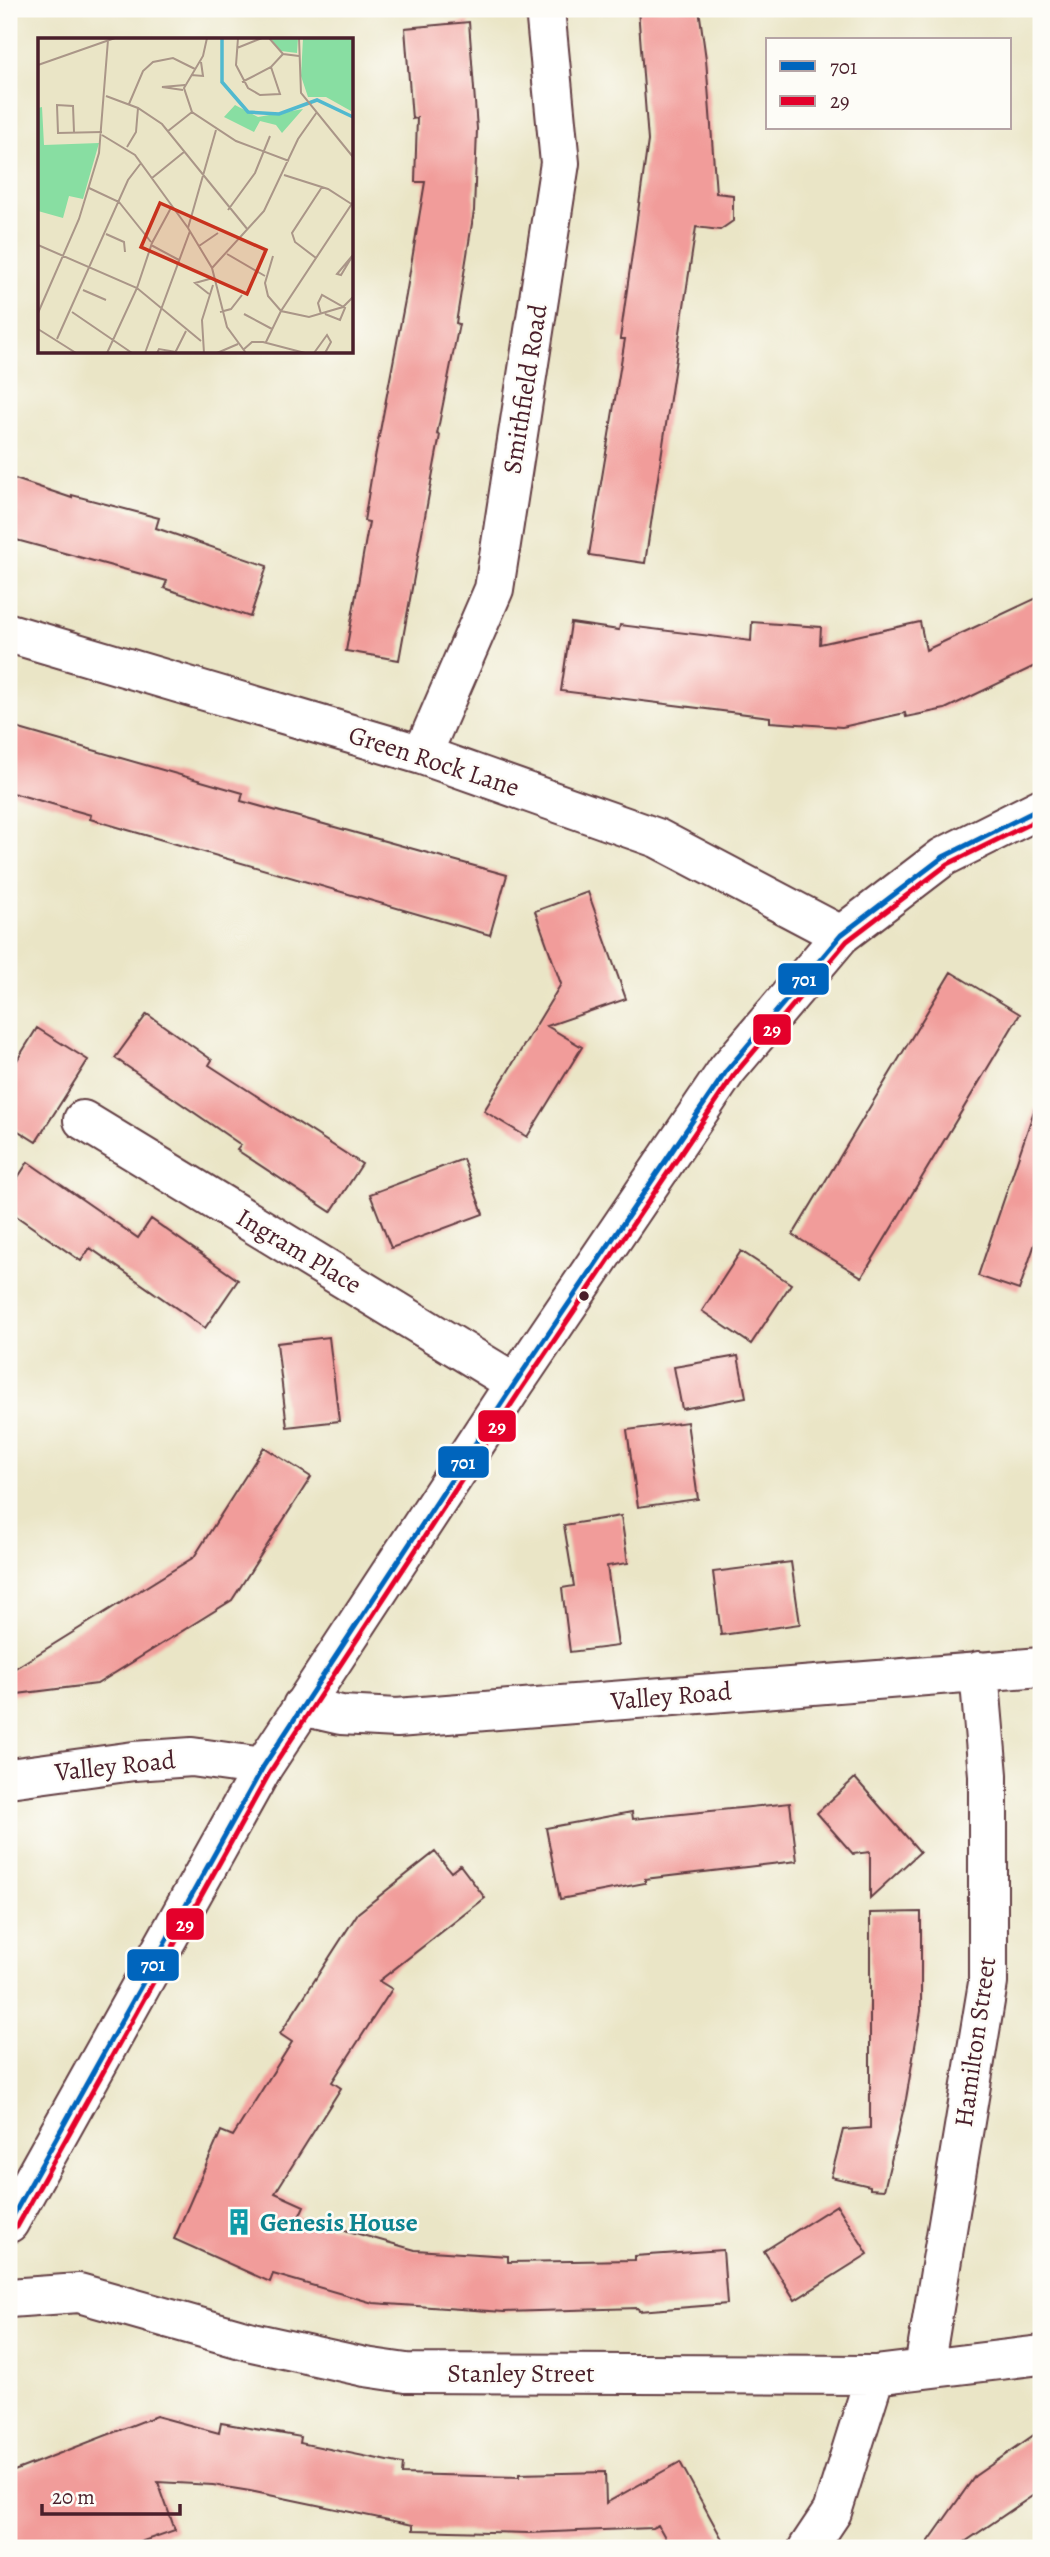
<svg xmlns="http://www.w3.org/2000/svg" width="1050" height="2557" font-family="Alegreya,serif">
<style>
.building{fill:#f19c9a}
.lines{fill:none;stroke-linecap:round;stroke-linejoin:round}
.minor-casing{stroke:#623d42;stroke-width:42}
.minor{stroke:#fff;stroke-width:38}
.bus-1-casing{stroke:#fdfcf7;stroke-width:10}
.bus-2-casing{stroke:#fdfcf7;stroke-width:10}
.bus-1{stroke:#0065bd;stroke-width:5}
.bus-2{stroke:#e4002b;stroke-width:5}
.bus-dot{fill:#4a1f2b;stroke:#fdfcf7;stroke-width:2.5}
.labels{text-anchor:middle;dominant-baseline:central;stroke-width:5;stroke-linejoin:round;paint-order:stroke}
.street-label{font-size:26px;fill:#4a1f2b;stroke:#fdfcf7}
.culture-label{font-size:26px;font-weight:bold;fill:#0d838f;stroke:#fdfcf7;text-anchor:start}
.inset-river{fill:none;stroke:#51b9cf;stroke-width:3.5}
.inset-road{fill:none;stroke:#aa9688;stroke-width:2}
.view{fill:#c8321e;fill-opacity:0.15;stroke:#c8321e;stroke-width:3.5}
.inset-edge{fill:none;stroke:#4a1f2b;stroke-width:3.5}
.line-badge{stroke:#fdfcf7;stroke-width:2.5}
.badge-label{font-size:19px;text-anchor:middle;font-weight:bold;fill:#fff}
</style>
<rect width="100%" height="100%" fill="#fdfcf7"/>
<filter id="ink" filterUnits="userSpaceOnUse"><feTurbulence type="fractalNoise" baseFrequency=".0143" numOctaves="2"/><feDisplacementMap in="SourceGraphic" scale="14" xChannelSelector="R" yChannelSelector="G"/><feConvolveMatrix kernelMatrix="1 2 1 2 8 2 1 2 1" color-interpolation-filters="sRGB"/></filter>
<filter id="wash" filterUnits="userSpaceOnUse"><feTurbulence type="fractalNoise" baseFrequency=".00686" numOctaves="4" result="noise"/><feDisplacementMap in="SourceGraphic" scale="28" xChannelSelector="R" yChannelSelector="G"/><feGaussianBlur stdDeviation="1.57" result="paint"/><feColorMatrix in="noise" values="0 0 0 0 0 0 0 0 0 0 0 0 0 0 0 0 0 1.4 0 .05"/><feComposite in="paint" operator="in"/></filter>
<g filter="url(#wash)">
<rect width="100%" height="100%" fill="#eae5c6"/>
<g id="blocks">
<path class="building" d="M 638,9 L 699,9 L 706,59 L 716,193 L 733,195 L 733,221 L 720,230 L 696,227 L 645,563 L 589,555 L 625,339 L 620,339 L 648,141 Z
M 469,22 L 477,129 L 474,211 L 456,323 L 459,324 L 437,434 L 440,435 L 431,483 L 399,660 L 346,651 L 369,522 L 364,521 L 372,473 L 406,295 L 425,182 L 415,182 L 417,118 L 412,119 L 405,28 Z
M 9,477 L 72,498 L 72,495 L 159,518 L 156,528 L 267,566 L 250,617 L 164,588 L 167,581 L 9,538 Z
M 1041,596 L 1041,663 L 945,709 L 906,717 L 905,713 L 842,727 L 770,722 L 770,717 L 561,691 L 571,623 L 619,630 L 620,625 L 751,641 L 752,622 L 821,627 L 820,644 L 920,622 L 926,650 Z
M 9,726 L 243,793 L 241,801 L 507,875 L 490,935 L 90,819 L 91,815 L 9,792 Z
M 588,892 L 626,999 L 547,1026 L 582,1047 L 527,1137 L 484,1111 L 561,984 L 535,911 Z
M 951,972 L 1020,1014 L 862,1277 L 793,1235 Z
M 147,1014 L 212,1060 L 209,1065 L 362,1164 L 331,1212 L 237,1150 L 241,1145 L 115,1058 Z
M 37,1028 L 88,1060 L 36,1142 L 9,1125 L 9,1073 Z
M 1035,1108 L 1041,1109 L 1041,1226 L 1019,1290 L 978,1276 Z
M 463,1159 L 483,1214 L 391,1248 L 370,1194 Z
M 28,1162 L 138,1238 L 151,1219 L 238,1280 L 205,1328 L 90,1248 L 81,1261 L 9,1211 L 9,1191 Z
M 741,1251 L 791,1284 L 751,1344 L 702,1311 Z
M 329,1337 L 339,1421 L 287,1427 L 277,1343 Z
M 738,1356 L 746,1397 L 682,1409 L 674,1367 Z
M 687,1422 L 698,1499 L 638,1507 L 627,1430 Z
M 264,1447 L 311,1477 L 232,1600 L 97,1684 L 9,1695 L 9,1672 L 194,1557 Z
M 621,1516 L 628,1563 L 607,1566 L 618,1646 L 570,1652 L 562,1588 L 574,1586 L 564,1525 Z
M 791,1562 L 800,1624 L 721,1635 L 713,1572 Z
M 855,1778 L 920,1852 L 870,1898 L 870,1852 L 853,1854 L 817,1813 Z
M 790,1803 L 797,1861 L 645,1879 L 645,1883 L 560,1899 L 546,1828 L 632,1812 L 633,1819 Z
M 435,1852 L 451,1872 L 460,1865 L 485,1898 L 379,1981 L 392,1989 L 332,2082 L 341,2088 L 275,2193 L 304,2206 L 299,2217 L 415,2250 L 508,2256 L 508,2262 L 635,2260 L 635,2256 L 723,2250 L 727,2304 L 639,2311 L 638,2308 L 504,2312 L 373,2303 L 273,2274 L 270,2282 L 174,2239 L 221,2131 L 233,2136 L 292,2042 L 280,2034 L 358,1913 Z
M 921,1912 L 921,2011 L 906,2099 L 884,2190 L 870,2189 L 870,2186 L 831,2177 L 843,2130 L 870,2128 L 870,1913 Z
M 837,2205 L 868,2254 L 795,2300 L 764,2251 Z
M 156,2416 L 219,2433 L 221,2423 L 301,2437 L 300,2443 L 403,2464 L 402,2474 L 519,2477 L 519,2474 L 605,2472 L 606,2503 L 680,2462 L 727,2548 L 671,2548 L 658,2525 L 652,2528 L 529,2533 L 413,2530 L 413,2525 L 250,2491 L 213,2485 L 158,2482 L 175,2530 L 123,2548 L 9,2548 L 9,2473 Z
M 1041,2430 L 1041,2490 L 956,2548 L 924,2548 L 975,2476 Z"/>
</g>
</g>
<g filter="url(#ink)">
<use href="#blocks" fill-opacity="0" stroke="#623d42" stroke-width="2"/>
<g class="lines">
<defs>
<path id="minor" d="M 9,633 L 422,755 L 657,838 L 841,935
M 422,755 L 494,589 L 560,163 L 545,9
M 83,1120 L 515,1383
M 302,1706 L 341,1715 L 397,1718 L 1041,1667
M 9,1778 L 134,1761 L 192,1757 L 263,1767
M 9,2223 L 263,1767 L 515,1383 L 727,1070 L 841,935 L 943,857 L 1041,808
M 9,2298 L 79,2293 L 252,2342 L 365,2367 L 406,2373 L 875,2375 L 1041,2355
M 924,2368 L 988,1983 L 988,1775 L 979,1671
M 808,2548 L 832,2512 L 875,2375"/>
</defs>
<use href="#minor" class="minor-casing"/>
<use href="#minor" class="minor"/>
<defs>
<path id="bus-1" d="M 9,2223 L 263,1767 L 515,1383 L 727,1070 L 841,935 L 943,857 L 1041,808"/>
<path id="bus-2" d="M 17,2227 L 270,1772 L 522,1388 L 734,1075 L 847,941 L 948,864 L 1041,818"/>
</defs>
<use href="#bus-1" class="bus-1-casing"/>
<use href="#bus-2" class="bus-2-casing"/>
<use href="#bus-1" class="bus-1"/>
<use href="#bus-2" class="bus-2"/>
</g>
</g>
<defs>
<symbol id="building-bare" viewBox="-9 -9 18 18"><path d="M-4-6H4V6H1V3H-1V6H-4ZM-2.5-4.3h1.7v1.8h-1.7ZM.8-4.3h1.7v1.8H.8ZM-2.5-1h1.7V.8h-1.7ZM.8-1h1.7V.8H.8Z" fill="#0f9aa8" stroke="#fdfcf7" stroke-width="2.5" paint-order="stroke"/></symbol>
</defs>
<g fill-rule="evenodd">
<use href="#building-bare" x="220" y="2203" width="38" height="38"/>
</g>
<circle class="bus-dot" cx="584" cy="1296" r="6"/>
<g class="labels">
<g class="street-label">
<text transform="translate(525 389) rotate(-81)">Smithfield Road</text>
<text transform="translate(434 761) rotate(18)">Green Rock Lane</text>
<text transform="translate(299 1251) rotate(31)">Ingram Place</text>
<text transform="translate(671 1696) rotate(-5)">Valley Road</text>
<text transform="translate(115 1766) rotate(-6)">Valley Road</text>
<text transform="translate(975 2042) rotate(-82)">Hamilton Street</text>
<text x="521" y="2373">Stanley Street</text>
</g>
<g class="culture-label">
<text x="260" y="2222">Genesis House</text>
</g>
</g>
<g transform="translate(38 38)">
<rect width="315" height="315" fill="#eae5c6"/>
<path d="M 232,0 L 260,0 L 259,15 L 243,13 ZM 265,0 L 315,0 L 313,73 L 288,59 L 270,59 L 263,38 ZM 197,67 L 220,79 L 265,71 L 244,95 L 238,87 L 222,83 L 216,94 L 186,79 ZM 4,69 L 6,107 L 61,105 L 45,161 L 31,158 L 25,180 L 0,173 L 0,70 Z" fill="#88dea2"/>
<path class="inset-river" d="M 184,0 L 184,44 L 210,74 L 241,76 L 279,62 L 315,79"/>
<path class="inset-road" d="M 169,0 L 165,18 L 146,50 L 154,74 L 198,103 L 251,123M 200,0 L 198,27 L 210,50 L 222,57 L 242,56 L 233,29M 231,0 L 245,16 L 261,18M 261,0 L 263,55 L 315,119M 199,10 L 224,0M 0,27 L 77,0M 153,37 L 165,38 L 163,24M 204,44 L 233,29 L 245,16M 145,52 L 124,49 L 147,47M 68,58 L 100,70 L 124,86 L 210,192M 91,66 L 105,33 L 115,24 L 135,20 L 157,31M 130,93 L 154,74M 36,94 L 35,68 L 19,67 L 20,95 L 64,94M 64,97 L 97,117 L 150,190 L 174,230 L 189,289 L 208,315M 89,109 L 98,94 L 100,70M 246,137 L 290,151 L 315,167M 114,140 L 146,114M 51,150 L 81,164 L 113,204M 190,172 L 217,135 L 232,98M 150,190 L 178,92M 68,196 L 86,204 L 87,214M 0,207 L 99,250 L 163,303M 113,207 L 141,222M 161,208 L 180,195M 189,216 L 227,238M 315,217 L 299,236 L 303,237 L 315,217M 235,218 L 227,245 L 230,258 L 243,273 L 271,279 L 305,269 L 315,259M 278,220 L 257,204 L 254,195 L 284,149M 174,230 L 226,173 L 260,101 L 279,74M 45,252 L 68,262M 171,256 L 157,245 L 175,240M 34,274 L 94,315M 182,274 L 193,271 L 204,257M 0,275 L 41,181 L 61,115 L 70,2M 206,276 L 234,291M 283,276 L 280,265 L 284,257 L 307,270 L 302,282 L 287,276M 0,291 L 38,315M 19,301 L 90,142 L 103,125M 228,304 L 243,273 L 315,164M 205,312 L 214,304 L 225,304 L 267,315M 69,315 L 99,250 L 114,205 L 134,168M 107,315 L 152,193M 119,315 L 121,311 L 138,314M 137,315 L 148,293M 166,315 L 164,282 L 175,247M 179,315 L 200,306M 276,315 L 289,297 L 293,304 L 287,315"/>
<path class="view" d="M 122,165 L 228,212 L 209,256 L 103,209 Z"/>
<rect width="315" height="315" class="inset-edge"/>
</g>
<g class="line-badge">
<rect x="777" y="962" width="53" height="34" rx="7" fill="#0065bd"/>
<rect x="752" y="1013" width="40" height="33" rx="7" fill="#e4002b"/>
<rect x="477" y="1409" width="40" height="34" rx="7" fill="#e4002b"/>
<rect x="437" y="1445" width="53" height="34" rx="7" fill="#0065bd"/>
<rect x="165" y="1907" width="40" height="34" rx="7" fill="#e4002b"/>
<rect x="126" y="1948" width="54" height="34" rx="7" fill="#0065bd"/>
</g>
<g class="badge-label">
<text x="804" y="986">701</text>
<text x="772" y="1036">29</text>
<text x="497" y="1433">29</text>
<text x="463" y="1469">701</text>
<text x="185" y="1931">29</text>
<text x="153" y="1971">701</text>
</g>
<rect width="1050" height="2557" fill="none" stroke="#fdfcf7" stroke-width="35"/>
<rect x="766" y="38" width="245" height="91" fill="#fdfcf7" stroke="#b5a4a5" stroke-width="2"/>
<rect x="780" y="61" width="35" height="10" fill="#0065bd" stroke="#b5a4a5" stroke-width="2"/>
<text x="830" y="74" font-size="21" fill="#4a1f2b">701</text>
<rect x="780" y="96" width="35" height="10" fill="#e4002b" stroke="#b5a4a5" stroke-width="2"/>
<text x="830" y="108" font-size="21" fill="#4a1f2b">29</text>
<path d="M42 2504v10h138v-10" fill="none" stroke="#4a1f2b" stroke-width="3.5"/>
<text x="52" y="2504" font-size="21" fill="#4a1f2b" stroke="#fdfcf7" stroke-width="5" paint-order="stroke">20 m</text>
</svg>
